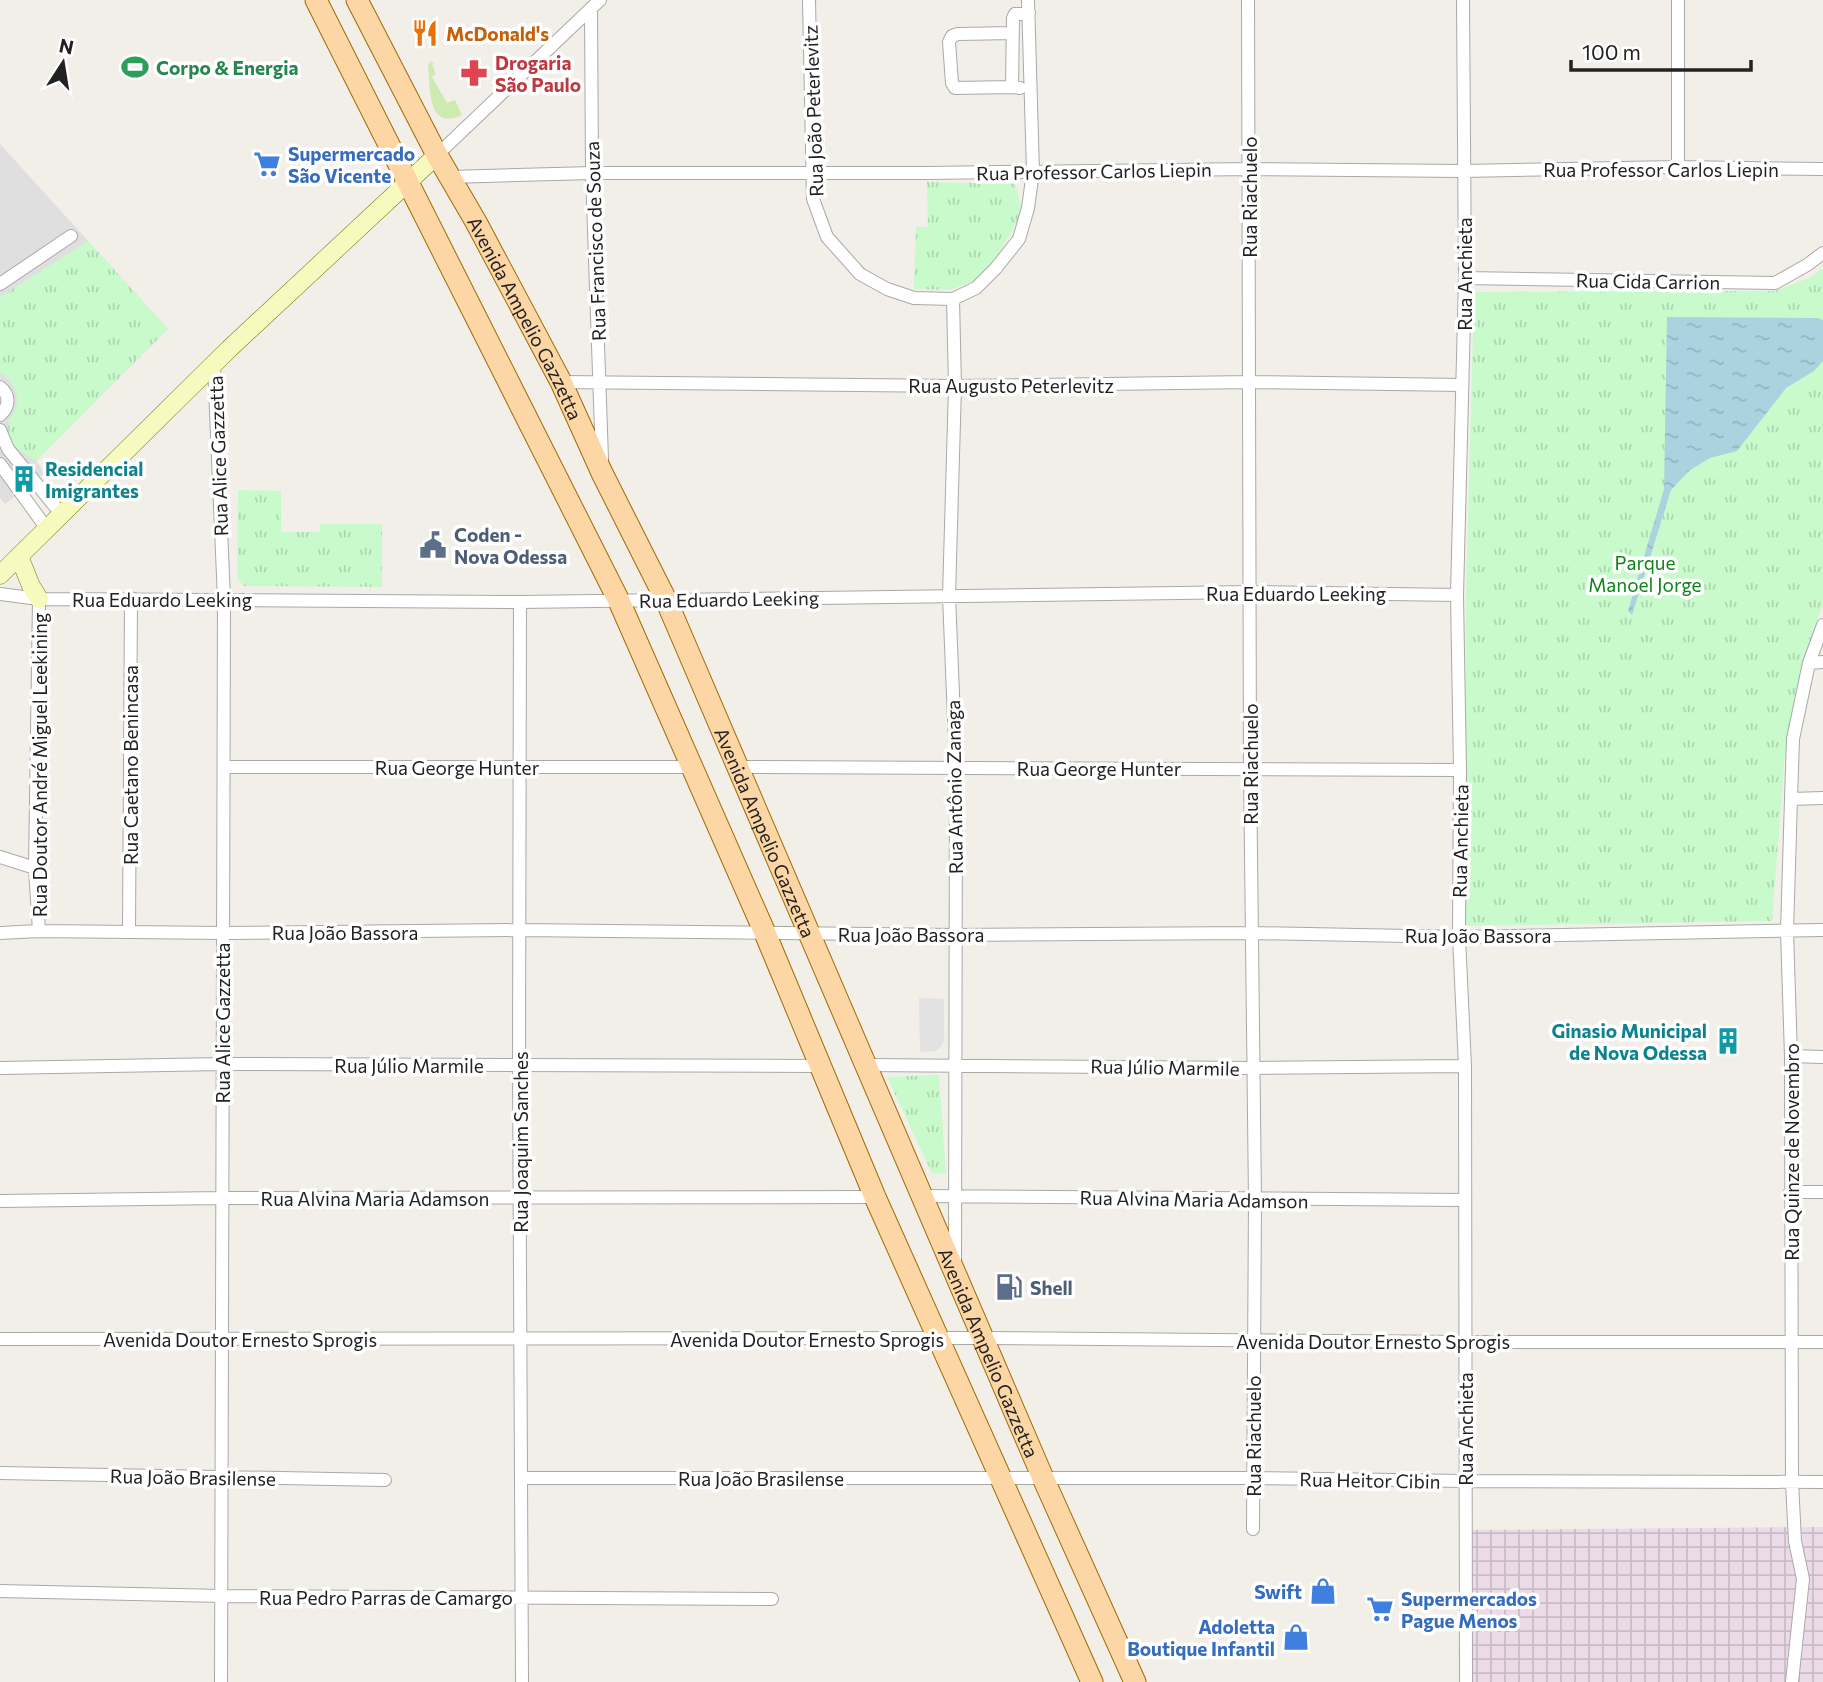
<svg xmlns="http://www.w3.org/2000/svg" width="1823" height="1682" font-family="Commissioner,sans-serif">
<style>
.residential{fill:#e0dfdf}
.industrial{fill:url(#industrial-grid)}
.grass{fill:#cdebb0}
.park{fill:url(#park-tufts)}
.parking{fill:#e2e2e2}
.water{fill:url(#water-ripples)}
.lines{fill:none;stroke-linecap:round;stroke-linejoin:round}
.street-casing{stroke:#a9a9a9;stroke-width:14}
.secondary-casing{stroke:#707d05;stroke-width:19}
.primary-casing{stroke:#a06b00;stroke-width:23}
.street{stroke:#fff;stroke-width:12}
.secondary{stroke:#f7fabf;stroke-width:18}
.primary{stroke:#fcd6a4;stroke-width:21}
.labels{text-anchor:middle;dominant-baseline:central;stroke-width:7;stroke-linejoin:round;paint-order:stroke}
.food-label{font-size:19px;font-weight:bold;fill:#c56008;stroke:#fff;text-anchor:start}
.health-label{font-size:19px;font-weight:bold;fill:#be3a42;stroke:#fff;text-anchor:start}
.leisure-label{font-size:19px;font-weight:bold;fill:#27864d;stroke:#fff;text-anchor:start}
.street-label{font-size:19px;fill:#222;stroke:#fff}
.shop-label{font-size:19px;font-weight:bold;fill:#366cbe;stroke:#fff;text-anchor:start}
.culture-label{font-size:19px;font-weight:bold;fill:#0d838f;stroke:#fff;text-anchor:start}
.service-label{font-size:19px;font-weight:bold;fill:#4e5e75;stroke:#fff;text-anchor:start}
.park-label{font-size:19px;fill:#0c8416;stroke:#fff}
</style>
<defs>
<pattern id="industrial-grid" width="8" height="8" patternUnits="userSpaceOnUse" patternTransform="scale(1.75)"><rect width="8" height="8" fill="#ebdbe8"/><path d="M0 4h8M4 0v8" fill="none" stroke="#c9bcc7"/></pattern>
<pattern id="park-tufts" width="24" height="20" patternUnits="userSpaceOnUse" patternTransform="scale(1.75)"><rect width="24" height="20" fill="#c8facc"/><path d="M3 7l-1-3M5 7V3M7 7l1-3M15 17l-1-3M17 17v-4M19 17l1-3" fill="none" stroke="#acd6af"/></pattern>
<pattern id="water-ripples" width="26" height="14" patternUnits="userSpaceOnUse" patternTransform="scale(1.75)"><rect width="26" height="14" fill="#aad3df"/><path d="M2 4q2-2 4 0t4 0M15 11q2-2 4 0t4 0" fill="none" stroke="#92b5bf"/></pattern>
</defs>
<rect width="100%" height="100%" fill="#f2efe9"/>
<path class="residential" d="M 0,144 L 168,329 L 36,461 L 45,473 L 5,504 L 0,498 Z"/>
<path class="industrial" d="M 1823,1527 L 1823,1682 L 1459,1682 L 1459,1530 Z"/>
<path class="grass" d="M 431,61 L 434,64 L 432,65 L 436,74 L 432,77 L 447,103 L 455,100 L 462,115 C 426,131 431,89 428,65 Z"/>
<path class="park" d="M 927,182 L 1015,184 L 1022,209 L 1011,233 L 992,264 L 973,281 L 951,290 L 914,289 L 916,227 L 928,227 Z
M 88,241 L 168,329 L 36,461 C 19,450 5,443 9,420 C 22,404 19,384 0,373 L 0,297 Z
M 1823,268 L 1823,604 L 1804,657 L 1786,741 L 1772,921 L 1465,926 L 1466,592 L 1474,292 L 1775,291 L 1809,278 Z
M 238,490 L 281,491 L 281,532 L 320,532 L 320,524 L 382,524 L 382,587 L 244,586 L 237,578 Z
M 939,1075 L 946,1174 L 932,1173 L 887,1077 Z"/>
<path class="parking" d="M 919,998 L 944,999 L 944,1041 L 940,1048 L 935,1051 L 920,1052 Z"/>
<path class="water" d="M 1667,317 L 1818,318 L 1823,320 L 1823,361 L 1814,371 L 1786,388 L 1737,451 L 1710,458 L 1690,470 L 1671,490 L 1632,615 L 1628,611 L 1664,489 Z"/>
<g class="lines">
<defs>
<path id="street" d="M 809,0 L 813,199 L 827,237 L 860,274 L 887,289 L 914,298 L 953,299 L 976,288 L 996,268 L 1019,239 L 1028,208 L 1033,172 L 1028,0
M 1248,0 L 1250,768 L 1255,1200 L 1253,1529
M 1463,0 L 1465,278 L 1457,595 L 1460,770 L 1459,937 L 1465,1066 L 1466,1682
M 1678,0 L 1678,167
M 591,8 L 592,173 L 602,459
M 1012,87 L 955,88 L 952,83 L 949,42 L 952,36 L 958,34 L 1013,33
M 1020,88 L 1012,87 L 1013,18 L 1015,14 L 1029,13
M 437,155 L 600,0
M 450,177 L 592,173 L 927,173 L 1249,169 L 1463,171 L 1678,167 L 1823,169
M 1465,278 L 1775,283 L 1807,265 L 1823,253
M 0,284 L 71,236
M 953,299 L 955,386 L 949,596 L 956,768 L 955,1261
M 214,365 L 224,599 L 221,1682
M 561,382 L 955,386 L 1250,382 L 1462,385
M 0,387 C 10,395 10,406 0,415
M 0,430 L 8,449 L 62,515
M 0,464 L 47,529
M 0,594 L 39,599 L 520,602 L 1250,592 L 1457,595
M 520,602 L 519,1066 L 522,1682
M 1809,663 L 1823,662
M 224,767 L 690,767
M 738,767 L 1460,770
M 1791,799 L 1823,798
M 0,857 L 35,868
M 39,931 L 35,868 L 39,599
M 129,932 L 131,598
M 0,933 L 39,931 L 222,933 L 521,930 L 954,935 L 1252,933 L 1459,937 L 1823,930
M 1791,1056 L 1823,1057
M 866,1065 L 1253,1068 L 1465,1066
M 0,1068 L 222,1064 L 819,1066
M 1790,1192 L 1823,1192
M 923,1196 L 1464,1200
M 0,1201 L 221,1198 L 875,1197
M 0,1339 L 984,1338 L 1465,1342 L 1823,1342
M 0,1473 L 385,1480
M 521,1478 L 1254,1478 L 1465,1481 L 1823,1482
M 0,1591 L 222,1596 L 772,1599
M 1792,1682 L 1803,1579 L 1795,1541 L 1792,1482 L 1791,1056 L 1787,931 L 1791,799 L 1793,739 L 1809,663 L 1823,625"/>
<path id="secondary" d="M 19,556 L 31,586 L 39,599
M 0,575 L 229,349 L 437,155"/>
<g id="primary">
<path d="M 316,0 L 619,601 L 765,933 L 875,1197 L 1092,1682"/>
<path id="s1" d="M 357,0 L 437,155 L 476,222 L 561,382 L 602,473 L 666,600 L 1043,1478 L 1135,1682"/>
</g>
</defs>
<use href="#street" class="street-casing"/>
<use href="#secondary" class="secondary-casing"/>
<use href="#primary" class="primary-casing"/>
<use href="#street" class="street"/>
<use href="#secondary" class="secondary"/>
<use href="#primary" class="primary"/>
</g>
<defs>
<symbol id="restaurant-bare" viewBox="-9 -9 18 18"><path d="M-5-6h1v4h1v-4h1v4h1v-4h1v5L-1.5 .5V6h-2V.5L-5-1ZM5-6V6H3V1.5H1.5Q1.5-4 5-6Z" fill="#e8710a" stroke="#fff" stroke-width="2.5" paint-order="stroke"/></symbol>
<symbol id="stadium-bare" viewBox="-9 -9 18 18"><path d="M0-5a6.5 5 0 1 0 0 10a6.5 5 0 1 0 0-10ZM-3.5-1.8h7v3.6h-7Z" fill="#2e9e5b" stroke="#fff" stroke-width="2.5" paint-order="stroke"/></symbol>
<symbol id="pharmacy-bare" viewBox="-9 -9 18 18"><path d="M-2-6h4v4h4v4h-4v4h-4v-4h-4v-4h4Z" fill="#e0444e" stroke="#fff" stroke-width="2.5" paint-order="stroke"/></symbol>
<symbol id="supermarket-bare" viewBox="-9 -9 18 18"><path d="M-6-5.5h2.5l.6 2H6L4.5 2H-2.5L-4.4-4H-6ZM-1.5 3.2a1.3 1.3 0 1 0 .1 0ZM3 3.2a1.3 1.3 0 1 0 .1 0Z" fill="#3f7fe0" stroke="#fff" stroke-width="2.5" paint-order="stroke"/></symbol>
<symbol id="building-bare" viewBox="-9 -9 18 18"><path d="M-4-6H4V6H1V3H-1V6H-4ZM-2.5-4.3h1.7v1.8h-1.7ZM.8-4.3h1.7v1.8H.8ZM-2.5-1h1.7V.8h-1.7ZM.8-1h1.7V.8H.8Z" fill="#0f9aa8" stroke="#fff" stroke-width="2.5" paint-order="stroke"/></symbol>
<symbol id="civic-bare" viewBox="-9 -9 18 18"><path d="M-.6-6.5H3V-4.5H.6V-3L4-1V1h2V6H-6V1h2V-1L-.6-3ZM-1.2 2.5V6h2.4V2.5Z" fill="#5c6f8a" stroke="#fff" stroke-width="2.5" paint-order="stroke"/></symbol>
<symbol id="fuel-bare" viewBox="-9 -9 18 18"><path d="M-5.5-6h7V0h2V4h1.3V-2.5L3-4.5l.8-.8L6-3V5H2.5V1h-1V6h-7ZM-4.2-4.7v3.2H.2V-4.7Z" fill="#5c6f8a" stroke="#fff" stroke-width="2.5" paint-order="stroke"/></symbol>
<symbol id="shop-bare" viewBox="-9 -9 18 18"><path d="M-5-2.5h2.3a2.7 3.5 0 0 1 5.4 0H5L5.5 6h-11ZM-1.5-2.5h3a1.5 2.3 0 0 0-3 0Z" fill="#3f7fe0" stroke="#fff" stroke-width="2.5" paint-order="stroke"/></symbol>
</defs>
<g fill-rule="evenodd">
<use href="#restaurant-bare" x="406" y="14" width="38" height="38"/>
<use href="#stadium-bare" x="116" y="48" width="38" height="38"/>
<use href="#pharmacy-bare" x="455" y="54" width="38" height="38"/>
<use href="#supermarket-bare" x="248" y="145" width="38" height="38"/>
<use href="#building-bare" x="5" y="460" width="38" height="38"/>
<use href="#civic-bare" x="414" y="526" width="38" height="38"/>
<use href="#building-bare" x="1709" y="1022" width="38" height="38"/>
<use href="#fuel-bare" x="990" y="1268" width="38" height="38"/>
<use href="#shop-bare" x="1304" y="1572" width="38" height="38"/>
<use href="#supermarket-bare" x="1361" y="1590" width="38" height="38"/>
<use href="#shop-bare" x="1277" y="1618" width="38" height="38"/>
</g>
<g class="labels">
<g class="food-label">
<text x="446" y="33">McDonald's</text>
</g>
<g class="health-label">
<text x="495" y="62">Drogaria<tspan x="495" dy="22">São Paulo</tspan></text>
</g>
<g class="leisure-label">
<text x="156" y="67">Corpo &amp; Energia</text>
</g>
<g class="street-label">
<text transform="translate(813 111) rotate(-92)">Rua João Peterlevitz</text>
<text x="1661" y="169">Rua Professor Carlos Liepin</text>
<text transform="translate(1094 171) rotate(-1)">Rua Professor Carlos Liepin</text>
<text transform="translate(1249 197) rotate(-90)">Rua Riachuelo</text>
<text transform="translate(595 241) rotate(-92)">Rua Francisco de Souza</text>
<text transform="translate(1464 274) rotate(-90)">Rua Anchieta</text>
<text transform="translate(1648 281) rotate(1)">Rua Cida Carrion</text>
<text stroke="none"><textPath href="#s1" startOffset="360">Avenida Ampelio Gazzetta</textPath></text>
<text x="1011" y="385">Rua Augusto Peterlevitz</text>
<text transform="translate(218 456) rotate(-92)">Rua Alice Gazzetta</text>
<text x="1296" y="593">Rua Eduardo Leeking</text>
<text x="162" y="599">Rua Eduardo Leeking</text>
<text transform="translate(729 599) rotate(-1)">Rua Eduardo Leeking</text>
<text transform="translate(1250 764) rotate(-90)">Rua Riachuelo</text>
<text transform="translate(39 765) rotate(-90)">Rua Doutor André Miguel Leekining</text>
<text transform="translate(130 765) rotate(-90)">Rua Caetano Benincasa</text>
<text x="457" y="767">Rua George Hunter</text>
<text x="1099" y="768">Rua George Hunter</text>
<text transform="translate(954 787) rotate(-91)">Rua Antônio Zanaga</text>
<text stroke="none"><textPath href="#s1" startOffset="928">Avenida Ampelio Gazzetta</textPath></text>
<text transform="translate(1460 841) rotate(-89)">Rua Anchieta</text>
<text x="345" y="932">Rua João Bassora</text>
<text x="911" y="934">Rua João Bassora</text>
<text x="1478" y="935">Rua João Bassora</text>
<text transform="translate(222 1023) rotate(-90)">Rua Alice Gazzetta</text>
<text x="409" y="1065">Rua Júlio Marmile</text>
<text transform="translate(1165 1067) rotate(1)">Rua Júlio Marmile</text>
<text transform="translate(520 1142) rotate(-90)">Rua Joaquim Sanches</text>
<text transform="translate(1791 1152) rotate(-90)">Rua Quinze de Novembro</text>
<text x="375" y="1198">Rua Alvina Maria Adamson</text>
<text transform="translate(1194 1199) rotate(1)">Rua Alvina Maria Adamson</text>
<text x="240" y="1339">Avenida Doutor Ernesto Sprogis</text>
<text x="807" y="1339">Avenida Doutor Ernesto Sprogis</text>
<text x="1373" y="1341">Avenida Doutor Ernesto Sprogis</text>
<text stroke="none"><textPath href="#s1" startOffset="1494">Avenida Ampelio Gazzetta</textPath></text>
<text transform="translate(1465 1429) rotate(-90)">Rua Anchieta</text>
<text transform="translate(1253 1436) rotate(-90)">Rua Riachuelo</text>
<text transform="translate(193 1477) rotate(1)">Rua João Brasilense</text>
<text x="761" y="1478">Rua João Brasilense</text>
<text transform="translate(1370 1480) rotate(1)">Rua Heitor Cibin</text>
<text x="386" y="1597">Rua Pedro Parras de Camargo</text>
</g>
<g class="shop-label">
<text x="288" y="153">Supermercado<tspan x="288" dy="22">São Vicente</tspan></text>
<text x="1302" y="1591" text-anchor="end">Swift</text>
<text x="1401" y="1598">Supermercados<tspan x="1401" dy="22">Pague Menos</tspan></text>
<text x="1275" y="1626" text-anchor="end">Adoletta<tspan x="1275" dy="22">Boutique Infantil</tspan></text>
</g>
<g class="culture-label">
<text x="45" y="468">Residencial<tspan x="45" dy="22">Imigrantes</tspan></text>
<text x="1707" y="1030" text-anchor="end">Ginasio Municipal<tspan x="1707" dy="22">de Nova Odessa</tspan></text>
</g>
<g class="service-label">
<text x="454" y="534">Coden -<tspan x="454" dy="22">Nova Odessa</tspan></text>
<text x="1030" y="1287">Shell</text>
</g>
<g class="park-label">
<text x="1645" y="562">Parque<tspan x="1645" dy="22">Manoel Jorge</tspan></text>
</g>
</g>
<g transform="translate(63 63) rotate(12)" stroke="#ffffff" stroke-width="5" paint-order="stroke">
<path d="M0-5L12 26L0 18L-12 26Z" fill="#222222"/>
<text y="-10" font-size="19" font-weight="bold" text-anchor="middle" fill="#222222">N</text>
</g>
<path d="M1571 60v10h180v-10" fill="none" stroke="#222222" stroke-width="3.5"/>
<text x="1582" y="60" font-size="21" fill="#222222" stroke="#ffffff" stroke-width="5" paint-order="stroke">100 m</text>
</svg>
